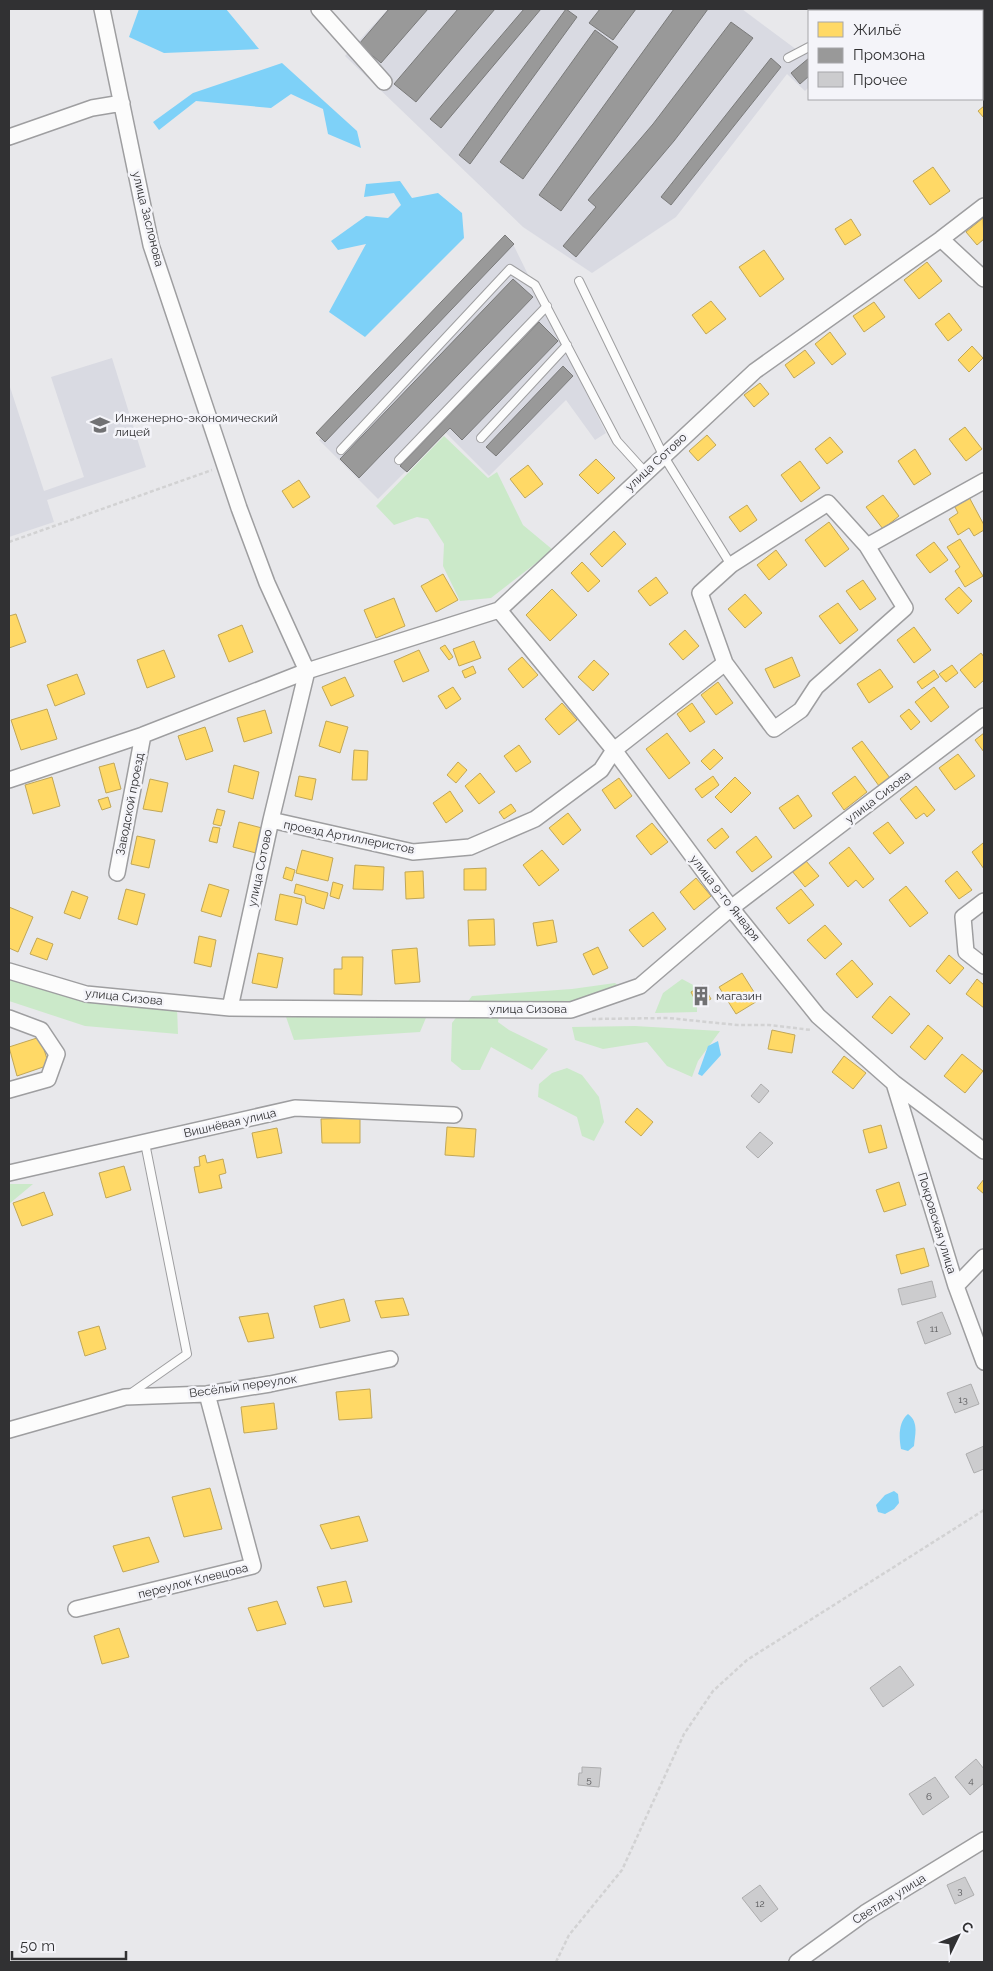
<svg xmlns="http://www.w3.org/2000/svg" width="993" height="1971" font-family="Raleway,sans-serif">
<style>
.built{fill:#d9dae2}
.green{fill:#cbe9c9}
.water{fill:#7ed1f8}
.homes{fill:#ffd966;stroke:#c1a757}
.industry{fill:#999;stroke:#7a7a7a}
.building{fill:#ccccce;stroke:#adadae}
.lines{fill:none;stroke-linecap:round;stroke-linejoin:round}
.lane-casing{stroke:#9e9ea0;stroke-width:10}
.street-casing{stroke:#9e9ea0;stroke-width:18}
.path{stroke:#d2d2d3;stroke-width:2.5;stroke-dasharray:4 2.5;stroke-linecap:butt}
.lane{stroke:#fcfcfc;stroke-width:8}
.street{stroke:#fcfcfc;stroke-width:15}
.labels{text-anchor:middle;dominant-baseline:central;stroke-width:5;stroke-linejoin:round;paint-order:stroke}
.number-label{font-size:10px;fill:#58585a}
.street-label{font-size:12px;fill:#313133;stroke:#f4f4f9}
.poi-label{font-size:12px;fill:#313133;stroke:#f4f4f9;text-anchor:start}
</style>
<rect width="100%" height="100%" fill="#e8e8eb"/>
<path class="built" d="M 388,9 L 742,9 L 797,50 L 809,43 L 809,87 L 805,91 L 787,74 L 676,217 L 592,273 L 523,227 L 345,56 Z
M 511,240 L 606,433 L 595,440 L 566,400 L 489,476 L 445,432 L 378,499 L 319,440 Z
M 112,358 L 146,467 L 47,500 L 54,522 L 9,537 L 9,384 L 44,491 L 84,477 L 51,377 Z"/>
<path class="green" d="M 444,436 L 488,478 L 497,472 L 523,525 L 553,550 L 491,598 L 460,601 L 443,566 L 444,544 L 428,519 L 417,517 L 394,525 L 376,506 Z
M 9,977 L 71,997 L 108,1004 L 177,1007 L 178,1034 L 85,1026 L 9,1001 Z
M 682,979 L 697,987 L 697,1012 L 655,1013 L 663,993 Z
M 615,983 L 620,987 L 578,1006 L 499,1017 L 498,1022 L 509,1030 L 548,1049 L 532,1070 L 491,1047 L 480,1070 L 462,1070 L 451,1061 L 452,1023 L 472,996 L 572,989 Z
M 428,1013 L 420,1032 L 294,1040 L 285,1014 Z
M 635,1026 L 720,1031 L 698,1061 L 692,1077 L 667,1066 L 647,1042 L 603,1049 L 575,1040 L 572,1027 Z
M 567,1068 L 582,1075 L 599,1097 L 604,1122 L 594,1141 L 582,1136 L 577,1117 L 538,1097 L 539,1084 L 552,1073 Z
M 9,1184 L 33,1184 L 9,1204 Z"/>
<path class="water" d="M 139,9 L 226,9 L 259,49 L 164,53 L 129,37 Z
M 282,63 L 357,131 L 361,148 L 328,134 L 323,109 L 291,94 L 271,108 L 196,101 L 159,130 L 153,122 L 193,93 Z
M 400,181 L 412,198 L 438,193 L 462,213 L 464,238 L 365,337 L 329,312 L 366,244 L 338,250 L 331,241 L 366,216 L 388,218 L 401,205 L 394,193 L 364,197 L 366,184 Z
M 718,1041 L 721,1055 L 702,1076 L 698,1074 L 708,1046 Z
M 908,1414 C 919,1422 915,1434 914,1446 L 908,1451 L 901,1449 C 899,1438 898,1422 908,1414 Z
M 894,1491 L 898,1494 L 899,1503 L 894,1509 L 885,1514 L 878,1512 L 876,1505 L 885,1495 Z"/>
<path class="homes" d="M 984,106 L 984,118 L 978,111 Z
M 933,167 L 950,191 L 930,205 L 913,181 Z
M 983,218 L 984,239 L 977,245 L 966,232 Z
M 851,219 L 861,235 L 845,245 L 835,229 Z
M 764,250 L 784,279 L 760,297 L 739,267 Z
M 927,262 L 942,281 L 919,299 L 904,280 Z
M 711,301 L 726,319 L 706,334 L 692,315 Z
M 874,302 L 885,317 L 864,332 L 853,316 Z
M 949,313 L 962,330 L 948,341 L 935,324 Z
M 830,332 L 846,354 L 832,365 L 815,344 Z
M 972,346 L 983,358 L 969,372 L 958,360 Z
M 805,350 L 815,363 L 794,378 L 785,365 Z
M 760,383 L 769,394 L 754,407 L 744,395 Z
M 965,427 L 982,449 L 966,461 L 949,439 Z
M 707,435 L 716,445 L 698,461 L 689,451 Z
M 830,437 L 843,452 L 827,464 L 815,449 Z
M 915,449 L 931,474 L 914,485 L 898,461 Z
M 596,459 L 615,478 L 598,494 L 579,475 Z
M 800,461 L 820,488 L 801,502 L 781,475 Z
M 528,465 L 543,484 L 525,498 L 510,479 Z
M 299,480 L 310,497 L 293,508 L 282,491 Z
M 883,495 L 899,516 L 883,529 L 866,507 Z
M 969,497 L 984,525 L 984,530 L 974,536 L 969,528 L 958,535 L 949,519 L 958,513 L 954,505 Z
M 747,505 L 757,520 L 740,532 L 729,517 Z
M 829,522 L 849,549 L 825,567 L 805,540 Z
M 614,531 L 626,544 L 602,567 L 590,554 Z
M 960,539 L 983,576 L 965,587 L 955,571 L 960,567 L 947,547 Z
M 934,542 L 948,560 L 930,573 L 916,555 Z
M 776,550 L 787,565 L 769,580 L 757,565 Z
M 582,562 L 600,581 L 588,592 L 571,573 Z
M 443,574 L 458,600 L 436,612 L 421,586 Z
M 656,577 L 668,593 L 650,606 L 638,591 Z
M 863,580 L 876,599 L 860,610 L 846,591 Z
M 959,587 L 972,601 L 958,614 L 945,599 Z
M 552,589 L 577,615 L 550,641 L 526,615 Z
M 745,594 L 762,613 L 745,628 L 728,609 Z
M 394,598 L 405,626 L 376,638 L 364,610 Z
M 838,603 L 858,630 L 840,644 L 819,616 Z
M 16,614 L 26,642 L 9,648 L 9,616 Z
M 242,625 L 253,652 L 229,662 L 218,635 Z
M 914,627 L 931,650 L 914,663 L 897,640 Z
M 685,630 L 699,646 L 683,660 L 669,644 Z
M 474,641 L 481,658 L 459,666 L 453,649 Z
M 445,645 L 453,657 L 449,660 L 440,648 Z
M 164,650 L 175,677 L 147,688 L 137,660 Z
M 419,650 L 429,671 L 403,682 L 394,661 Z
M 981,653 L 984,657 L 984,680 L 975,688 L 960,670 Z
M 522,657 L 538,675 L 523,688 L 508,669 Z
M 792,657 L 800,676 L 774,688 L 765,669 Z
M 594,660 L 609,674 L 593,691 L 578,677 Z
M 952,665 L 958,673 L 946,682 L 939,674 Z
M 473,666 L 476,673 L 465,678 L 462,671 Z
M 880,669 L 893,687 L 869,703 L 857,684 Z
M 934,670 L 939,677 L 922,689 L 917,682 Z
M 77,674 L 85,694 L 55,706 L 47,685 Z
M 345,677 L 354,696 L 331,706 L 322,687 Z
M 718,682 L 733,703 L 716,715 L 701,695 Z
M 453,687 L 461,699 L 446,709 L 438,696 Z
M 934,687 L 949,707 L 931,722 L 915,702 Z
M 562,703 L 577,720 L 559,735 L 545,719 Z
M 692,703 L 705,722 L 690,732 L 677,714 Z
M 47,709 L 57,739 L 21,750 L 11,720 Z
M 909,709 L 920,722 L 911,730 L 900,716 Z
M 265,710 L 272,733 L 244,742 L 237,718 Z
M 326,721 L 348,727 L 340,753 L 319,746 Z
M 205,727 L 213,751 L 186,760 L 178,736 Z
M 667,733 L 690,763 L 669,779 L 646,749 Z
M 984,733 L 984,752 L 975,740 Z
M 862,741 L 890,778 L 879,786 L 852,748 Z
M 519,745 L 531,762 L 516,772 L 504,756 Z
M 714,749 L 723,758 L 710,770 L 701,761 Z
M 354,750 L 368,751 L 367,780 L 352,780 Z
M 958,754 L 975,776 L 955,790 L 939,768 Z
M 458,762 L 467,770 L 456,783 L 447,775 Z
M 114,763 L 121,789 L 106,793 L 99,767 Z
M 234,765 L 259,772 L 253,799 L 228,792 Z
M 480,773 L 495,792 L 479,804 L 465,786 Z
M 299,776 L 316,779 L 312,800 L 295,796 Z
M 713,776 L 719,785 L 702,798 L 695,789 Z
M 855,776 L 867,792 L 844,810 L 832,793 Z
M 52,777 L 60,806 L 33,814 L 25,785 Z
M 735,777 L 751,793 L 731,813 L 715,797 Z
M 619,778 L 632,796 L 615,809 L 602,790 Z
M 150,779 L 168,783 L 162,812 L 143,809 Z
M 916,786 L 935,810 L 927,817 L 924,813 L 916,819 L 900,799 Z
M 450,791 L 463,811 L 446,823 L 433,803 Z
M 798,795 L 812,816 L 794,829 L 779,808 Z
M 108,797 L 111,807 L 102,810 L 98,800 Z
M 511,804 L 516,811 L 504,819 L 499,812 Z
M 217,809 L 225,811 L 221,826 L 213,824 Z
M 568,813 L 581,830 L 563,845 L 549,828 Z
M 239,822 L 262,828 L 256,853 L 233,847 Z
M 888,822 L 904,843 L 890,854 L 873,833 Z
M 652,823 L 668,842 L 651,855 L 636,836 Z
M 213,827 L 220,828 L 217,843 L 209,841 Z
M 722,828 L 729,837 L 715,849 L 707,840 Z
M 137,836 L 155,840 L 149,868 L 131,864 Z
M 756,836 L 772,857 L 752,872 L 736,852 Z
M 983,843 L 984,844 L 984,869 L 972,852 Z
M 849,847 L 874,879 L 863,888 L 856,880 L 848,887 L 829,863 Z
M 302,850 L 333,858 L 328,881 L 296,873 Z
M 542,850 L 559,870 L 539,886 L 523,865 Z
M 806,861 L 819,876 L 805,887 L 792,871 Z
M 355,865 L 384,867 L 383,890 L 353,889 Z
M 286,867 L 295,870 L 292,881 L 283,878 Z
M 486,868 L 486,890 L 464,890 L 464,869 Z
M 423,871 L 424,898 L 406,899 L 405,872 Z
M 957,871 L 972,890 L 959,899 L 945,881 Z
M 696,878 L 711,896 L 694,910 L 680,892 Z
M 333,882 L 343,885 L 339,899 L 330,896 Z
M 209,884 L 229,890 L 221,917 L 201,911 Z
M 296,884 L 328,893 L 324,909 L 306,903 L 305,896 L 294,893 Z
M 906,886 L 928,913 L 910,927 L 889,900 Z
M 126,889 L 145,894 L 137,925 L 118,919 Z
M 801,889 L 814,905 L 789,924 L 776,908 Z
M 72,891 L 88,897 L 80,919 L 64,913 Z
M 280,894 L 302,899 L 297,925 L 275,920 Z
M 9,907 L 33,917 L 18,952 L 9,948 Z
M 653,912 L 666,929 L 643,947 L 629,930 Z
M 494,919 L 495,945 L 469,946 L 468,920 Z
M 553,920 L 557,942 L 537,946 L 533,923 Z
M 825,925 L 842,944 L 825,959 L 807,940 Z
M 199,936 L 216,940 L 211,967 L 194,963 Z
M 37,938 L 53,944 L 47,960 L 30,954 Z
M 598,947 L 608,968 L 593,975 L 583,954 Z
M 417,948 L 420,982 L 395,984 L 392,950 Z
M 258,953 L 283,958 L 277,988 L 252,983 Z
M 949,955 L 964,968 L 950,984 L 936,971 Z
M 342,957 L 363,957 L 362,995 L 334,994 L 334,969 L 342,969 Z
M 852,960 L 873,984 L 857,998 L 836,974 Z
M 742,973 L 759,1000 L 736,1014 L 719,987 Z
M 977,979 L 984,985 L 984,1008 L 966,994 Z
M 703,985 L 711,999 L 698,1006 L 691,992 Z
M 890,996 L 910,1014 L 892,1034 L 872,1017 Z
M 928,1025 L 943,1038 L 925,1060 L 910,1047 Z
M 772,1030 L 795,1035 L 792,1053 L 768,1049 Z
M 40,1037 L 49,1065 L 17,1076 L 9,1047 Z
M 962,1054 L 983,1071 L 965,1093 L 944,1076 Z
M 844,1056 L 866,1073 L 853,1089 L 832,1072 Z
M 637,1108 L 653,1122 L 641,1136 L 625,1122 Z
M 360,1118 L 360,1143 L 322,1143 L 321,1119 Z
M 881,1125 L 887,1148 L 869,1153 L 863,1130 Z
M 447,1127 L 476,1129 L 474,1157 L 445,1155 Z
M 277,1128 L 282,1153 L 257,1158 L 252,1133 Z
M 205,1155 L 207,1163 L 223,1159 L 226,1173 L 219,1175 L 222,1188 L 199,1193 L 194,1167 L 200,1166 L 199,1157 Z
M 124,1166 L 131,1190 L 106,1198 L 99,1173 Z
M 984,1179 L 984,1194 L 977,1188 Z
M 899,1182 L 906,1205 L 884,1212 L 876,1190 Z
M 44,1192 L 53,1215 L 22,1226 L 13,1203 Z
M 924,1248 L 929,1266 L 901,1274 L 896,1255 Z
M 403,1298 L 409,1315 L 381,1318 L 375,1301 Z
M 344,1299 L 350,1321 L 320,1328 L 314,1306 Z
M 268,1313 L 274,1338 L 248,1342 L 239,1317 Z
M 99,1326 L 106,1349 L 85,1356 L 78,1332 Z
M 370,1389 L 372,1418 L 339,1420 L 336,1392 Z
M 274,1403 L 277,1429 L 244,1433 L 241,1407 Z
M 210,1488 L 222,1529 L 184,1537 L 172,1497 Z
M 359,1516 L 368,1541 L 331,1549 L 320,1525 Z
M 149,1537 L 159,1562 L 123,1572 L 113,1546 Z
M 346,1581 L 352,1602 L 324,1607 L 317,1587 Z
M 277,1601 L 286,1624 L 257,1631 L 248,1608 Z
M 119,1628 L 129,1657 L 102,1664 L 94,1636 Z"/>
<path class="industry" d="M 389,9 L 428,9 L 381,63 L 359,44 Z
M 458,9 L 495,9 L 416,102 L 394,84 Z
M 524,9 L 541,9 L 441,128 L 430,119 Z
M 566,9 L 577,17 L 470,164 L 459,155 Z
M 600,9 L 636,9 L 613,40 L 589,23 Z
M 674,9 L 708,9 L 561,211 L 539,195 Z
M 731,22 L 753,38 L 674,141 L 576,257 L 563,246 L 596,207 L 588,200 L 653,124 Z
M 595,30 L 618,47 L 523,179 L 500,162 Z
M 771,58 L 781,67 L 671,205 L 661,197 Z
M 809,58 L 809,76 L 800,84 L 791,73 Z
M 505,235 L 514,244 L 325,442 L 316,433 Z
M 513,279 L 533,297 L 359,478 L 340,459 Z
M 539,322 L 558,341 L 462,440 L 450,428 L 407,472 L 400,466 Z
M 563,366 L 573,376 L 496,456 L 486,447 Z"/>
<path class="building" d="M 761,1084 L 769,1091 L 759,1103 L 751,1096 Z
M 760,1132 L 773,1143 L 758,1158 L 746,1147 Z
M 932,1281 L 936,1297 L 902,1305 L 898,1289 Z
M 942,1312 L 951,1334 L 925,1344 L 917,1322 Z
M 971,1384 L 979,1404 L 955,1413 L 947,1393 Z
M 984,1446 L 984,1469 L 974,1473 L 966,1454 Z
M 900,1666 L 914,1685 L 883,1707 L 870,1688 Z
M 976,1759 L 984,1769 L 984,1783 L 970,1795 L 955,1777 Z
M 582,1767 L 601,1768 L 599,1787 L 578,1785 L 579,1773 L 582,1773 Z
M 935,1777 L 949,1797 L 923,1815 L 909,1794 Z
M 965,1877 L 974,1895 L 955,1904 L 947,1885 Z
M 760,1885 L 778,1909 L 761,1922 L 742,1898 Z"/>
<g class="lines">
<defs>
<path id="lane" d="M 900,11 L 916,9
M 788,58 L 809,47
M 579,281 L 663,455 L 731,565
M 481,438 L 567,345
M 341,450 L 510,269 L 535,285 L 617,441 L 645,472
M 399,460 L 547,306
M 130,1394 L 187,1354 L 145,1143"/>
<path id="street" d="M 102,9 L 151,245 L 239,508 L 267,583 L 307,671 L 271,820 L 230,1008
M 319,9 L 384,82
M 9,137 L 92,108 L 122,103
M 941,239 L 984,279
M 828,503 L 867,546 L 905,608 L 816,687 L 801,710 L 774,729 L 725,663 L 700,593 L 731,565 Z
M 867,546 L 984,481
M 499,610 L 614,750 L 731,908 L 818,1016 L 894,1083 L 984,1151
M 9,780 L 143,735 L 307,671 L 499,610 L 755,371 L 941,239 L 984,206
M 271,820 L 413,852 L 470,847 L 535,819 L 601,770 L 614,750 L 725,663
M 117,873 L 143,735
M 984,901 L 963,917 L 966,952 L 984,966
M 9,971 L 86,994 L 230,1008 L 571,1010 L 640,986 L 731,908 L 984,716
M 9,1018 L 41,1030 L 57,1054 L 48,1079 L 9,1090
M 894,1083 L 956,1286 L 984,1362
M 9,1173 L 295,1108 L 454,1115
M 956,1286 L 984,1257
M 9,1430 L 125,1397 L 207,1394 L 270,1384 L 390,1359
M 76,1609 L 253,1566 L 207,1394
M 797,1962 L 865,1913 L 984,1840"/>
</defs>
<use href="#lane" class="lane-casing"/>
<use href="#street" class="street-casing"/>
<path class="path" d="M 9,542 L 212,470
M 592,1019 L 668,1018 L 737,1025 L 769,1025 L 811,1030
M 556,1962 L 569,1935 L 622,1870 L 684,1734 L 713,1691 L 747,1660 L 984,1510"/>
<use href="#lane" class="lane"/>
<use href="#street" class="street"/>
</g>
<defs>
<symbol id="school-bare" viewBox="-9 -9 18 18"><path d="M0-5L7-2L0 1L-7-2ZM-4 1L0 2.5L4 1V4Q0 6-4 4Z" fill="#717173" stroke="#f4f4f9" stroke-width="2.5" paint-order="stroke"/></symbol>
<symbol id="building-bare" viewBox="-9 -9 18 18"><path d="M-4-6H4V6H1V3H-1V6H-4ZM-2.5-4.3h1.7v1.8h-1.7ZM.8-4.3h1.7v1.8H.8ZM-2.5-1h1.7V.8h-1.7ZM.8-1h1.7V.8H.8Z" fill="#717173" stroke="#f4f4f9" stroke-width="2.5" paint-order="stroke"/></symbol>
</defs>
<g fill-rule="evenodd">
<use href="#school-bare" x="86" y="411" width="28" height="28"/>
<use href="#building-bare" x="687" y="982" width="28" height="28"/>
</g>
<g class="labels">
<g class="number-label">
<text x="934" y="1328">11</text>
<text x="963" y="1399">13</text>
<text x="589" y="1779">5</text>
<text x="971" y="1780">4</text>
<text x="929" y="1796">6</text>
<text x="960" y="1890">3</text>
<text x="760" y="1903">12</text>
</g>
<g class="street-label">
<text transform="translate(148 219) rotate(76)">улица Заслонова</text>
<text transform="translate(656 462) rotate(-43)">улица Сотово</text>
<text transform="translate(878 797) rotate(-37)">улица Сизова</text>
<text transform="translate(130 804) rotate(-79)">Заводской проезд</text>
<text transform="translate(349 837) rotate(11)">проезд Артиллеристов</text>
<text transform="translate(260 868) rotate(-78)">улица Сотово</text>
<text transform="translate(725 898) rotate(52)">улица 9-го Января</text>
<text transform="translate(124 997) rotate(6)">улица Сизова</text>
<text x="528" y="1009">улица Сизова</text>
<text transform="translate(230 1123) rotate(-13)">Вишнёвая улица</text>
<text transform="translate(937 1223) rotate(73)">Покровская улица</text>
<text transform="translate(243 1386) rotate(-8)">Весёлый переулок</text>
<text transform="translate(193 1581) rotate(-14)">переулок Клевцова</text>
<text transform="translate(889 1899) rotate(-32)">Светлая улица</text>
</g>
<g class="poi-label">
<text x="115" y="418">Инженерно-экономический<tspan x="115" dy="14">лицей</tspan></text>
<text x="716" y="996">магазин</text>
</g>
</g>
<rect width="993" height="1971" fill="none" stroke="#313133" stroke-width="20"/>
<rect x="808" y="10" width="175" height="90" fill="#f4f4f9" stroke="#a6a6aa"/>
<rect x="818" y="22" width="25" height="15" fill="#ffd966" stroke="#a6a6aa"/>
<text x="853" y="35" font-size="15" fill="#313133">Жильё</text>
<rect x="818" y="48" width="25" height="15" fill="#999999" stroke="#a6a6aa"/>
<text x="853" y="60" font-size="15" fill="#313133">Промзона</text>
<rect x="818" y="72" width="25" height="15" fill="#ccccce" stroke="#a6a6aa"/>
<text x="853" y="85" font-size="15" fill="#313133">Прочее</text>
<g transform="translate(958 1936) rotate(47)" stroke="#f4f4f9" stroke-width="4" paint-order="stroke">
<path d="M0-4L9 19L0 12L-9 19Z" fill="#313133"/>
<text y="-8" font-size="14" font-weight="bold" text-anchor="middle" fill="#313133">С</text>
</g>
<path d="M12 1951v8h114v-8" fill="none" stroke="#313133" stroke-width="2.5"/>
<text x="20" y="1951" font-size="15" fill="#313133" stroke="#f4f4f9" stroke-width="4" paint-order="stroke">50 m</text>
</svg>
